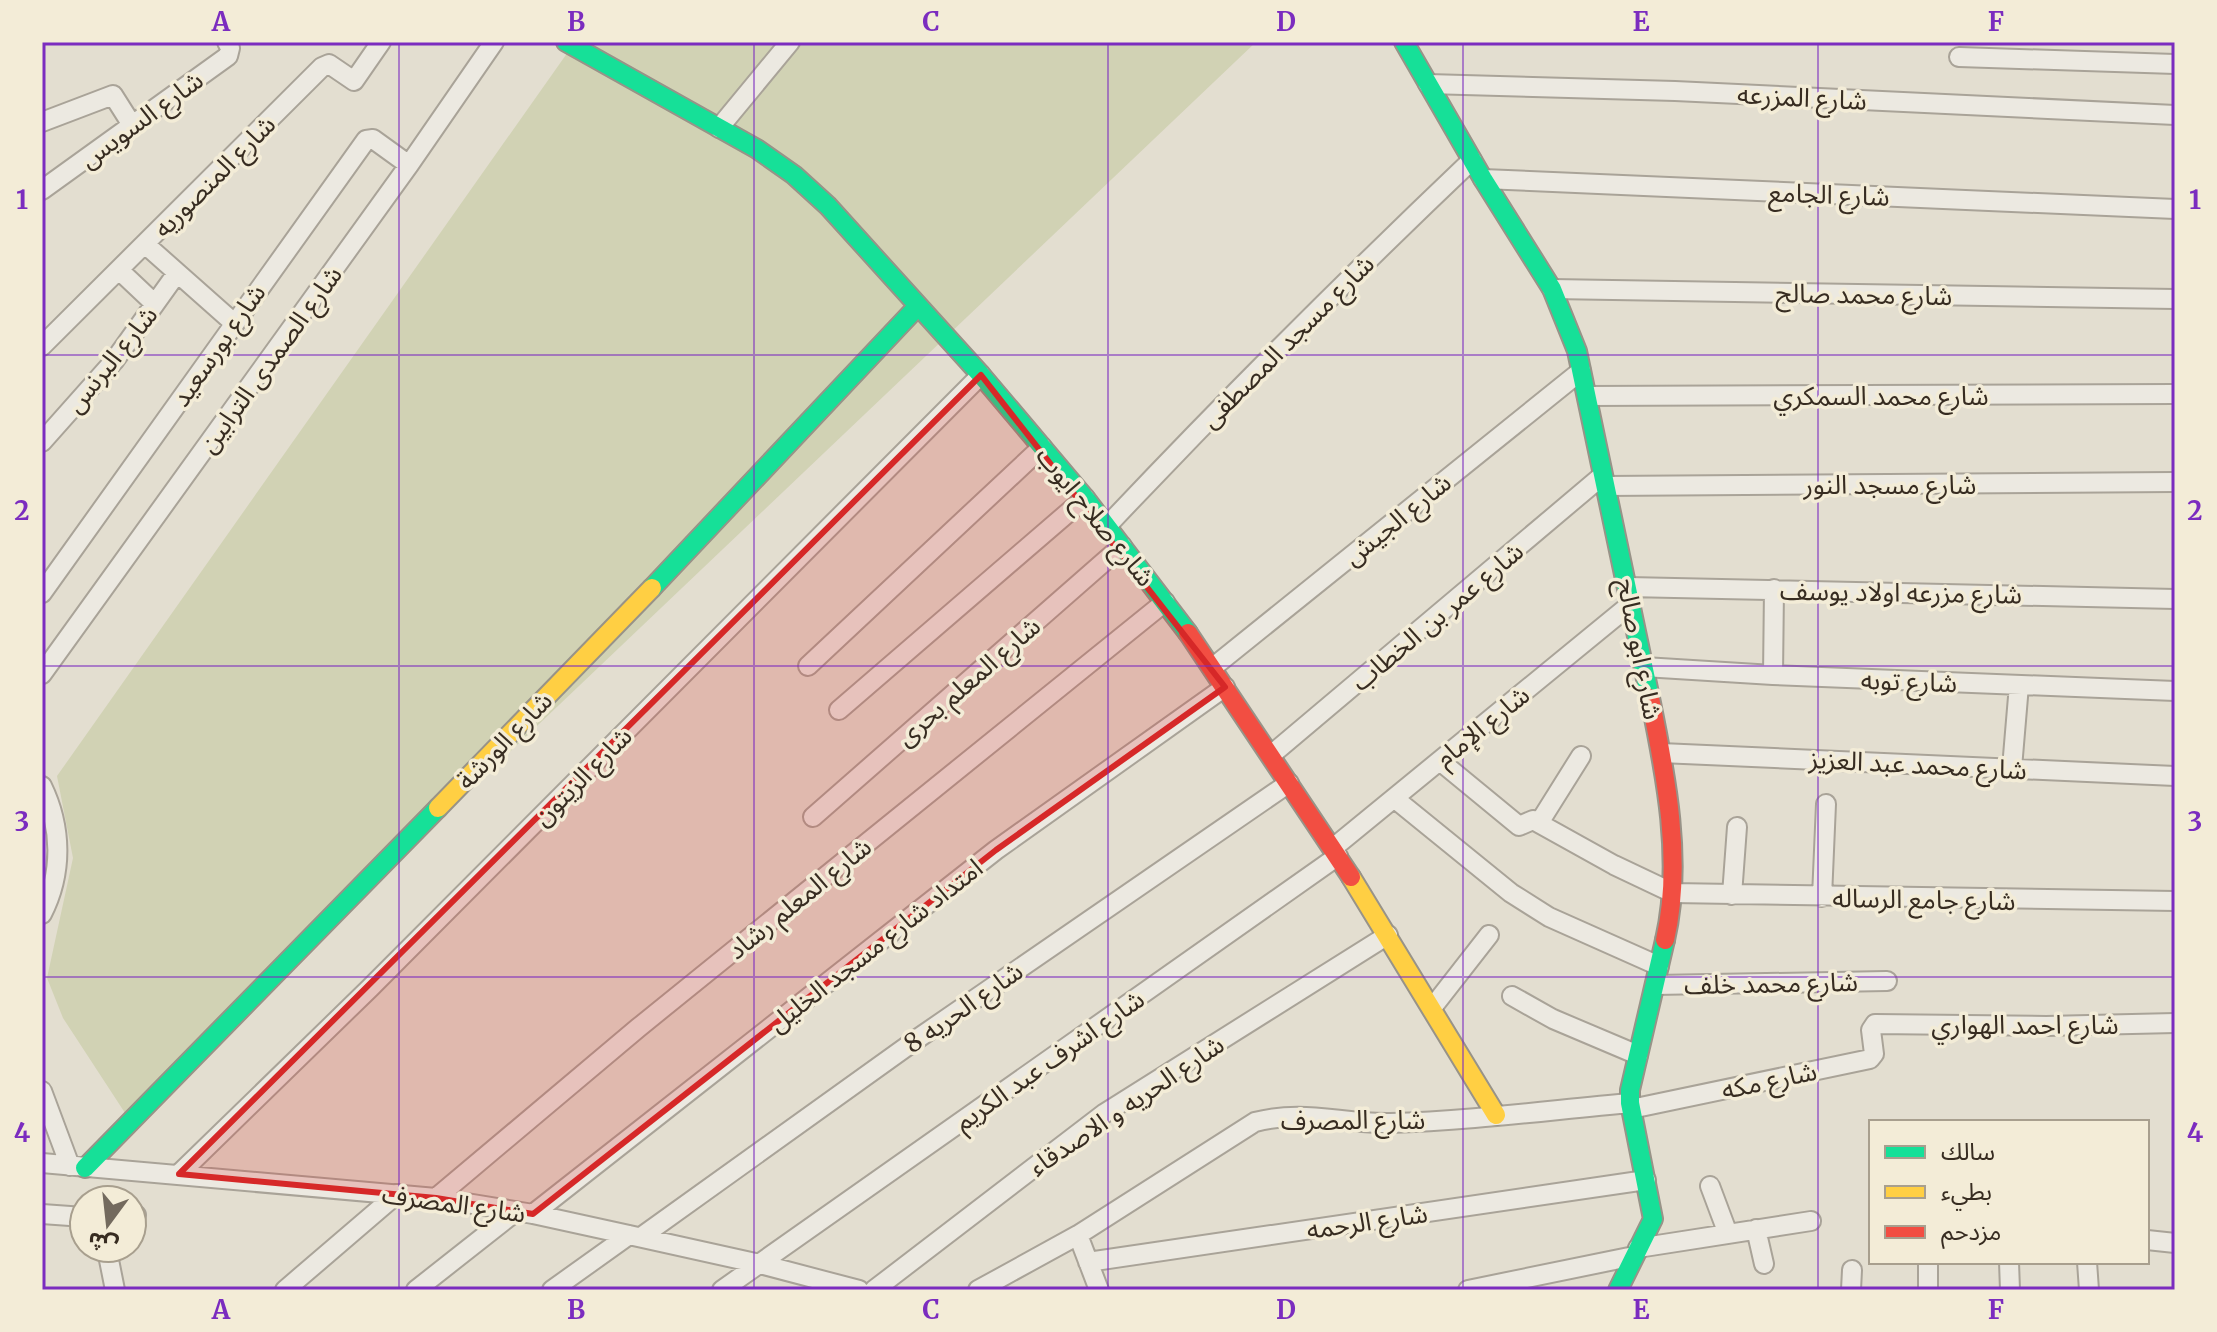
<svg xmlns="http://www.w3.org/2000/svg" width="2217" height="1332" font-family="Merriweather,'Noto Sans Arabic',serif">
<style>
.green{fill:#d1d2b4}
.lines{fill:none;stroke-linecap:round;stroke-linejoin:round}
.street-casing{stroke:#a9a398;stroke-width:22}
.fast-casing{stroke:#989388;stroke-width:22}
.slow-casing{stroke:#989388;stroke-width:22}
.jam-casing{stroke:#989388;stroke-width:22}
.street{stroke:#ece9e1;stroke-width:18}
.fast{stroke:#16e098;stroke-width:18}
.slow{stroke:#ffcf43;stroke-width:18}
.jam{stroke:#f24e42;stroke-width:18}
.marked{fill:#d62828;fill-opacity:0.2;stroke:#d62828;stroke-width:6;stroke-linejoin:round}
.grid{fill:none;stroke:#7b2cbf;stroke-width:2;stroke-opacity:0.55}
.labels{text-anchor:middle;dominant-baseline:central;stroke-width:7;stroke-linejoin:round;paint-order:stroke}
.street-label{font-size:26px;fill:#372c21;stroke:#f3ecd7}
.neatline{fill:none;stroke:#7b2cbf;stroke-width:3}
.grid-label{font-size:26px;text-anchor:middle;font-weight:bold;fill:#7b2cbf}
</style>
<rect width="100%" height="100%" fill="#e3ded0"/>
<path class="green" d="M 575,42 L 1256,42 L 127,1116 L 63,1018 L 47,978 L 73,858 L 57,776 Z"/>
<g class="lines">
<defs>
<path id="street" d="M 1959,57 L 2175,64
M 1428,84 L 1675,91 L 2175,115
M 42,122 L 113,95 L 132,125
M 719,128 L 790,42
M 1483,179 L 2175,209
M 42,190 L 228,56 L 230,48 L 227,42
M 146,245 L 234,323
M 119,270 L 155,304
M 1552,289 L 2175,299
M 42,346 L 322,67 L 329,64 L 354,81 L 381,42
M 1587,396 L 2175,394
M 42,442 L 114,361 L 177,273
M 1605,486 L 2175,482
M 1107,526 C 1225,401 1347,279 1472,160
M 1628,587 L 2175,599
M 42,593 L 366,140 L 373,139 L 409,165
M 808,666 L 1042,447
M 1644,667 L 1773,675 L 2175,691
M 1212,668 L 1581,371
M 42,674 L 409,165 L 494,42
M 1773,675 L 1774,589
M 839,710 L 1085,498
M 1661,753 L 2175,776
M 1271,755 L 1602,476
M 1440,761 L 1519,826 L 1533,820 L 1614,865 L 1673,893 L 2175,901
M 2012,768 L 2019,685
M 42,786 C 62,827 63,873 42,914
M 1394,798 L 1511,893 L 1549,917 L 1659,966
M 813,817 L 1122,546
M 1539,823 L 1581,756
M 1333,848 L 1631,604
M 1732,895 L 1737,827
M 1822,897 L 1826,804
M 1655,985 L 1887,981
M 1512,996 L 1553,1019 L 1638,1055
M 1432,1008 L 1489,935
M 42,1091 L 70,1166
M 1631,1109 L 1870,1059 L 1874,1054 L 1871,1030 L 1875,1024 L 2046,1026 L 2175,1023
M 42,1163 L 436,1198 L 533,1214 L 629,1235 L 760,1264 L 859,1290
M 179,1174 L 370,988 L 981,375
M 1710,1186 L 1728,1234
M 436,1198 L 638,1028 L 1165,602
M 42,1214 L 84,1217
M 533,1214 L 996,850 L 1225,687
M 132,1215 L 136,1215
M 1756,1229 L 1764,1264
M 1078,1235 L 1099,1290
M 641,1237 L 920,1037 L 1289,783
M 2147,1240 L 2175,1243
M 1638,1248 L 1811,1221
M 109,1260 L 115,1290
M 1088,1262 L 1646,1180
M 2009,1262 L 2010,1290
M 2087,1262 L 2089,1290
M 285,1290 L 397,1194
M 416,1290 L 515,1212
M 552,1290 L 629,1235
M 722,1290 L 1338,856
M 874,1290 L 1105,1113 L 1388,935
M 978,1290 L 1078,1235 L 1255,1122 C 1305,1109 1340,1124 1390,1123 C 1470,1121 1551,1110 1630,1103
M 1468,1290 L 1634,1256
M 1851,1290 L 1852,1270
M 1928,1290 L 1928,1262"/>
<path id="fast" d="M 566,42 L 757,149 L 794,175 L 828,206 L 981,375 L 1085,498 L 1188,633
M 1404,42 L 1483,179 L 1552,289 L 1577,351 L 1650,698
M 652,588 L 917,307
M 85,1168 L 438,808
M 1618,1290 L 1653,1219 L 1630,1103 L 1630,1090 L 1665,940"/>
<path id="slow" d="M 438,808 L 652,588
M 1351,877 L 1496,1115"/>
<path id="jam" d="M 1188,633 L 1351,877
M 1650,698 C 1666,776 1683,862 1665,940"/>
</defs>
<use href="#street" class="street-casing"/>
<use href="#fast" class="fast-casing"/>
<use href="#slow" class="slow-casing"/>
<use href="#jam" class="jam-casing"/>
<use href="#street" class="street"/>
<use href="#fast" class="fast"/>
<use href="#slow" class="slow"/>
<use href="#jam" class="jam"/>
</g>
<path class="marked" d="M 981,375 L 1225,687 L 996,850 L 533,1214 L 436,1198 L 179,1174 Z"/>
<path class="grid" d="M 399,42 L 399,1290M 754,42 L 754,1290M 1108,42 L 1108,1290M 1463,42 L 1463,1290M 1818,42 L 1818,1290M 42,355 L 2175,355M 42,666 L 2175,666M 42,977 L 2175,977"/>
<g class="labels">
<g class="street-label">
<text transform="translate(1802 97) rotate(3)">شارع المزرعه</text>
<text transform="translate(141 119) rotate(-36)">شارع السويس</text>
<text transform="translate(214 176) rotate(-45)">شارع المنصوريه</text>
<text transform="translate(1829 194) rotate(2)">شارع الجامع</text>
<text transform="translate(1864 294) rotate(1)">شارع محمد صالح</text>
<text transform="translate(1287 341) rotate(-45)">شارع مسجد المصطفى</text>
<text transform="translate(218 345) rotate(-55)">شارع بورسعيد</text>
<text transform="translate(111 359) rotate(-51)">شارع البرنس</text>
<text transform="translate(270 359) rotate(-54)">شارع الصمدى الترابين</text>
<text x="1881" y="395">شارع محمد السمكري</text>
<text x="1890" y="484">شارع مسجد النور</text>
<text transform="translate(1096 516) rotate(51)">شارع صلاح ايوب</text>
<text transform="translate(1397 519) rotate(-39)">شارع الجيش</text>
<text transform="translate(1901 592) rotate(1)">شارع مزرعه اولاد يوسف</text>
<text transform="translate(1437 616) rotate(-40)">شارع عمر بن الخطاب</text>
<text transform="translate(1640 649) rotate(79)">شارع ابو صالح</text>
<text transform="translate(968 681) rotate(-41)">شارع المعلم بحرى</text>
<text transform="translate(1909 681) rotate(2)">شارع توبه</text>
<text transform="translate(1482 726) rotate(-39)">شارع الإمام</text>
<text transform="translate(504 740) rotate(-46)">شارع الورشة</text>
<text transform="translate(1918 764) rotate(3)">شارع محمد عبد العزيز</text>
<text transform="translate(582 776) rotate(-45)">شارع الزيتون</text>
<text transform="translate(799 898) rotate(-39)">شارع المعلم رشاد</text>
<text transform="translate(1924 899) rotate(1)">شارع جامع الرساله</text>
<text transform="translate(875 945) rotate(-38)">امتداد شارع مسجد الخليل</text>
<text transform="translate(1771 983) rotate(-1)">شارع محمد خلف</text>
<text transform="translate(963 1007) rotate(-35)">شارع الحريه 8</text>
<text x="2025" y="1024">شارع احمد الهواري</text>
<text transform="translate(1049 1060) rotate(-35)">شارع اشرف عبد الكريم</text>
<text transform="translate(1769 1080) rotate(-12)">شارع مكه</text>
<text transform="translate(1126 1105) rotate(-34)">شارع الحريه و الاصدقاء</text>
<text x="1353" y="1119">شارع المصرف</text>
<text transform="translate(454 1203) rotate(8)">شارع المصرف</text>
<text transform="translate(1367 1221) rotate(-8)">شارع الرحمه</text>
</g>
</g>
<rect width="2217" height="1332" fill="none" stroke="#f3ecd7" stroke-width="88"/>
<rect x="1869" y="1120" width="280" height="144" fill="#f3ecd7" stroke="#a89f8e" stroke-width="2"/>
<rect x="1885" y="1146" width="40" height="12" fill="#16e098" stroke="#a89f8e" stroke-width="2"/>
<text x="1941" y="1160" font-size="24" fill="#372c21">سالك</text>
<rect x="1885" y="1186" width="40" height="12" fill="#ffcf43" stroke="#a89f8e" stroke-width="2"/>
<text x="1941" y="1200" font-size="24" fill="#372c21">بطيء</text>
<rect x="1885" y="1226" width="40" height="12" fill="#f24e42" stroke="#a89f8e" stroke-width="2"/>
<text x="1941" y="1240" font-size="24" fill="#372c21">مزدحم</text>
<g transform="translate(108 1224) rotate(195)"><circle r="38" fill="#f3ecd7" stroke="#a89f8e" stroke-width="2"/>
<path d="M0-6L14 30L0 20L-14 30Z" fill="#736a5e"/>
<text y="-12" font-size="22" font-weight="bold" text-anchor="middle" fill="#372c21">ش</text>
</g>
<rect x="44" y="44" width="2129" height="1244" class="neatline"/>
<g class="grid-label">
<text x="221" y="31">A</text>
<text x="576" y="31">B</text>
<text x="931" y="31">C</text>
<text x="1286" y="31">D</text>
<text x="1641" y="31">E</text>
<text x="1996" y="31">F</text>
<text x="22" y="209">1</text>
<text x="2195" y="209">1</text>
<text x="22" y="520">2</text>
<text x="2195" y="520">2</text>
<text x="22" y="831">3</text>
<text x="2195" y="831">3</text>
<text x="22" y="1142">4</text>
<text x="2195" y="1142">4</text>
<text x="221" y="1319">A</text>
<text x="576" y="1319">B</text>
<text x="931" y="1319">C</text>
<text x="1286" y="1319">D</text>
<text x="1641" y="1319">E</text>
<text x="1996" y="1319">F</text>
</g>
</svg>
